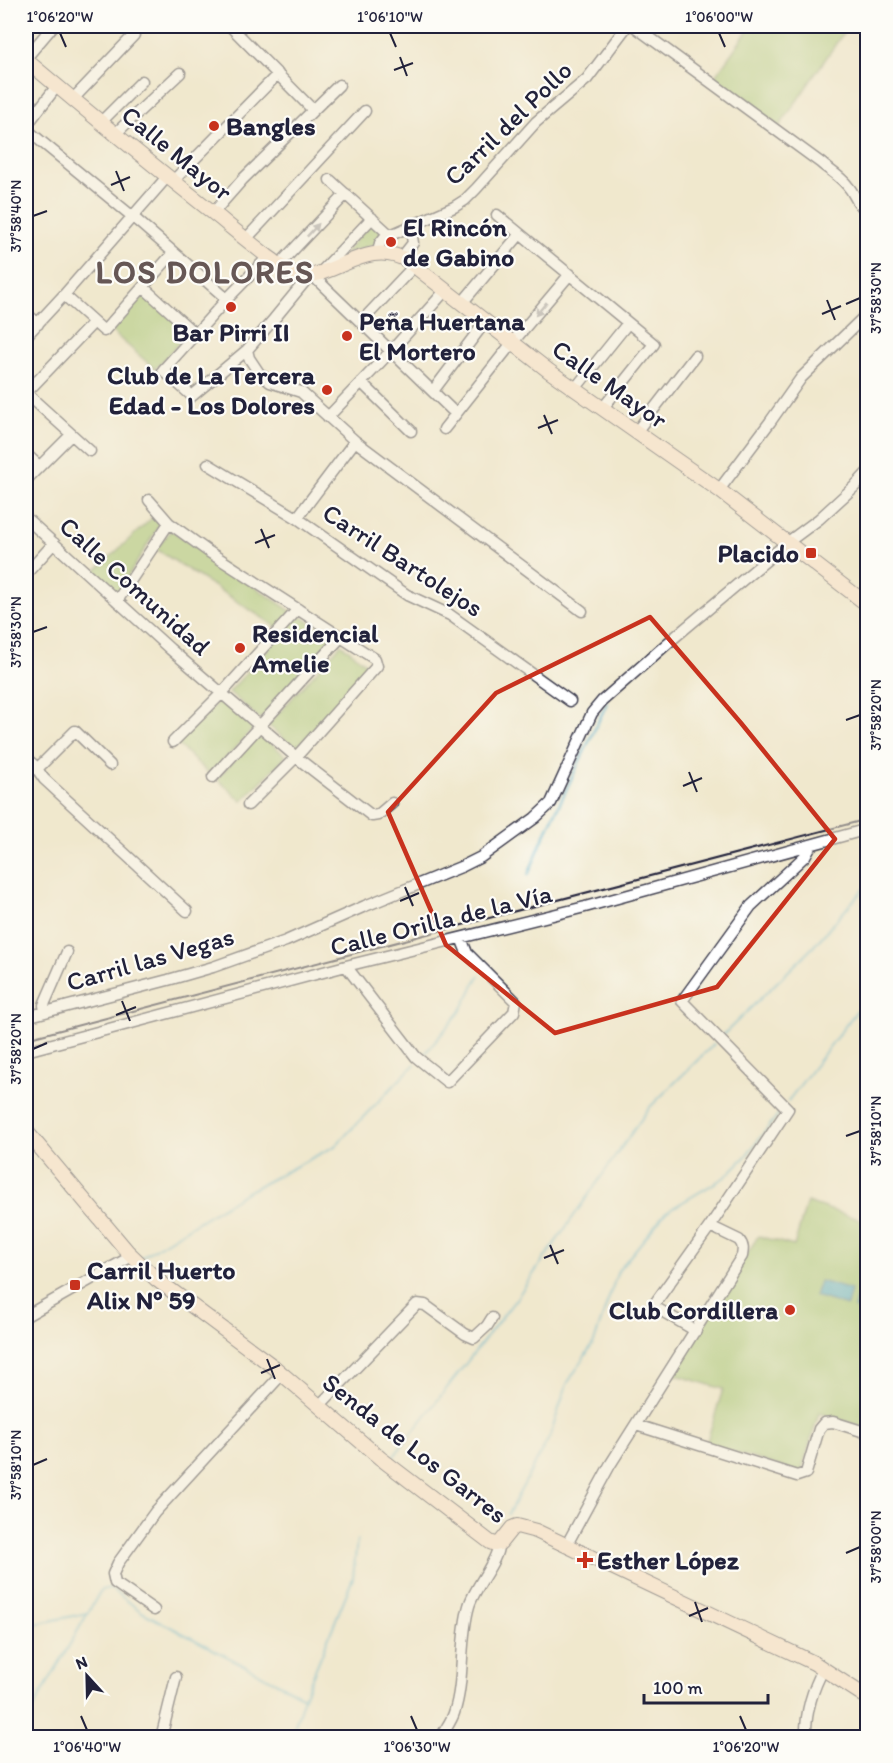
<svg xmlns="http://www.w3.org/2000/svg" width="893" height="1763" font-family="Itim,sans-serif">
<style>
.green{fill:#9ec46e;stroke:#607354;stroke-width:1.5}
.water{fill:#48aac7;stroke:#356681;stroke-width:1.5}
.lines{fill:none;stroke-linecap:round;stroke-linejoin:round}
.stream{stroke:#48aac7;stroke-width:2}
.street-casing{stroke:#414051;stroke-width:13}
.secondary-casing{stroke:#414051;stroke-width:16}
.street{stroke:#fff;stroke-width:10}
.secondary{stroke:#fde4d0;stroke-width:14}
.rail{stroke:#22223b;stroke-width:2}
.oneway{fill:#9c9ca7}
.marked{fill:none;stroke:#c8321e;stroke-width:4.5;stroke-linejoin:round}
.ticks{fill:none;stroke:#22223b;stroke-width:2}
.poi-dot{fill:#c8321e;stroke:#fdfcf7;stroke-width:2}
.labels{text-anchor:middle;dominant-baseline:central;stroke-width:4.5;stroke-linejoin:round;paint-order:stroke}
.street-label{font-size:26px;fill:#22223b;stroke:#fdfcf7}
.poi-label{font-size:26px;font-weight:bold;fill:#22223b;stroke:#fdfcf7;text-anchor:start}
.district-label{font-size:32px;font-weight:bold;letter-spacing:1.5px;fill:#665755;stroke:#fdfcf7}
.neatline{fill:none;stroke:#22223b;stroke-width:2}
.ticks-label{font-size:15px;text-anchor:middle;fill:#22223b}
</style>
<rect width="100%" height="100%" fill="#fdfcf7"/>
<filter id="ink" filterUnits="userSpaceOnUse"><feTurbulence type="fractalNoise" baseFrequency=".0167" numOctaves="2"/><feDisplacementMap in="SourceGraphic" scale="12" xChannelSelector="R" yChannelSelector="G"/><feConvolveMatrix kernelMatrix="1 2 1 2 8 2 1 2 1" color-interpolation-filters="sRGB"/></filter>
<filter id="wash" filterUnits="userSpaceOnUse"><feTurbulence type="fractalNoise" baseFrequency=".008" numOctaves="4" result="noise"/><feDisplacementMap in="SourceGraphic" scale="24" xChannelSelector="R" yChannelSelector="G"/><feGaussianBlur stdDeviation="1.35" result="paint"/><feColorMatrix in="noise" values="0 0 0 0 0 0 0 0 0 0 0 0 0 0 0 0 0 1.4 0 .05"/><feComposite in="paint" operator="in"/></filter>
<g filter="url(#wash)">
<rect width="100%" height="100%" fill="#f0e8cd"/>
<path class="green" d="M 751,26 L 834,26 L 844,32 L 779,127 L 713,79 Z
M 370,223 L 383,232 L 376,244 L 344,254 Z
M 146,293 L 188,333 L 155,369 L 110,330 Z
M 153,517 L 160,524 L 117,595 L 94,572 Z
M 171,530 L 292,612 L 278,628 L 156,549 Z
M 299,615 L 333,638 L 260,719 L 229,692 Z
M 341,644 L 369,666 L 296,749 L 268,725 Z
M 222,698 L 254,728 L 210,775 L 176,743 Z
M 259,733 L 286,756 L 242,801 L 217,779 Z
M 807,1202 L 867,1222 L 867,1428 L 819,1413 L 801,1473 L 706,1444 L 723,1389 L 673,1374 L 758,1236 L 794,1246 Z"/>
<path class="water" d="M 820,1281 L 851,1290 L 847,1306 L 815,1296 Z
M 858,1293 L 867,1296 L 867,1312 L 854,1308 Z"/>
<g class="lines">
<path class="stream" d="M 528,875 L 542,841 L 607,703
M 723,1035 L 812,948 L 868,884
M 423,1056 L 460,1012 L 479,976
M 788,1101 L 868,996
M 140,1258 L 243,1194 L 335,1146 L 415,1064
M 391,1460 L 516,1299 L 649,1108 L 714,1044
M 508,1514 L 550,1436 L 567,1384 L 594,1342 L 618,1271 L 666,1212 L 725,1177 L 746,1156 L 780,1112
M 26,1626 L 87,1613
M 26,1717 L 31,1712 L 101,1590 L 110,1588 L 142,1612 L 304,1697
M 291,1738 L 304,1697 L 353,1578 L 357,1540"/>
</g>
</g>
<g filter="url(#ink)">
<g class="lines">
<defs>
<path id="street" d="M 230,26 L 313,110
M 634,26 L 821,163 C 829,170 840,176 847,185 C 857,196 854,202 868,211
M 26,58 L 53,26
M 73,99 L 134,35
M 101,122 L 142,81
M 26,126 L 57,86
M 26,129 L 133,217 L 227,299
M 115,134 L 180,73
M 330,180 L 390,235
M 173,181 L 278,74
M 213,213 L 243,179 L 339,85
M 497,215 L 654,344 L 602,409
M 246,239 L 365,111
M 378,253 L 380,243 L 384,238 L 454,207 L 465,200 L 476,189 L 536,122 L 587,79 L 627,26
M 268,257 L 227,299 L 163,370 L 192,396 L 247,350 L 274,319 L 311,274 L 456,414
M 402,257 L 413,243 L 410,225
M 279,265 L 346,194
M 322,271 L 372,218
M 143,287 L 195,334
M 64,295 L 104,331 L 173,253
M 462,303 L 520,234
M 26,313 L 38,324
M 361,322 L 415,265
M 26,336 L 64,295 L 167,177
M 247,350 L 249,358 L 259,373 L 270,382 L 301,392 L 355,441 L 582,611
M 361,382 L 411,431
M 574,390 L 628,323
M 433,391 L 485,322
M 26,393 L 94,322
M 26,393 L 90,451
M 328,417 L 391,351 L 446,290
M 444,429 L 512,343 L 570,274
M 636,432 L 695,356
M 26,454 L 39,466
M 208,464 L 297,518 L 407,595 L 450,615 L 570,701
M 26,480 L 71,435
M 719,490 L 770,422 L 801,378 L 868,313
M 149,500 L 169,523 L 209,552 L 375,659 L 377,666 L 296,757 L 248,805
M 26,518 L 170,649 L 296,757 L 372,816 L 378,815 L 392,803
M 297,518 L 355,441
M 26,574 L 54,543
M 117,601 L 169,523
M 173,742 L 222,693 L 298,609
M 26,758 L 35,766 L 44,779 L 187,911
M 37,769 L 75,731 L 110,765
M 213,777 L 341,637
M 346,966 L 416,1057 L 447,1082 L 514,1012 L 516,1002 L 467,953 L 461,938
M 45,1012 L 44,1005 L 46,1000 L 67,952
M 26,1017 L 168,980 L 213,967 L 286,941 L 365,906 L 463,866 L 481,857 L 535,818 L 551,803 L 592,713 L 602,701 L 669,642 L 788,542 L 819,519 L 854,487 L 868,472
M 26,1051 L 346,966 L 585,907 L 868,829
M 26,1316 L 132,1256
M 696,1331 L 653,1306 L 710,1226
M 319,1406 L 417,1304 L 425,1305 L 465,1334 L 474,1338 L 487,1326 L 492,1318
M 636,1425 L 797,1476 L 806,1473 L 819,1429 L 824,1423 L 833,1422 L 868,1433
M 566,1546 L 610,1465 L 742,1256 C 743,1250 744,1246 739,1240 L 710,1226 L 788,1109 L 682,1001 L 751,906 L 805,856 L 811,845
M 154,1610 L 115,1583 L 113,1574 L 118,1563 L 155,1512 L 282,1374
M 161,1738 L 176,1677
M 441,1738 C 445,1729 451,1722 454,1713 C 465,1681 459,1640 469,1606 C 474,1588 500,1558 498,1544
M 806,1738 C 805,1712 812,1690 824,1668"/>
<path id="secondary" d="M 26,60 C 90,114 155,167 221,219 C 236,232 252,244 267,256 C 276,262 284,270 294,274 C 329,285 365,235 408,261 L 549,371 L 719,490 L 868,605
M 26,1131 L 127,1251 L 156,1279 L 274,1367 L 380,1458 L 490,1542 L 495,1544 L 500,1543 L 512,1528 L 517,1526 L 536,1531 L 814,1663 L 868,1698"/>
</defs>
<use href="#street" class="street-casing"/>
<use href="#secondary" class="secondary-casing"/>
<use href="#street" class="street"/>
<use href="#secondary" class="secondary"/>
<path class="rail" d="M 26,1039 L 868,819"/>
</g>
<defs><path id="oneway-solid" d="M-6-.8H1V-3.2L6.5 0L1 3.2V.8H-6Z" transform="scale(1.5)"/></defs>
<g class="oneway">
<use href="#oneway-solid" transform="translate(313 230) rotate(-47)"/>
<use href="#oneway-solid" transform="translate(541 309) rotate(130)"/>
</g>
</g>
<path d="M0 0H893V1763H0ZM 650,617 L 741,723 L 835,839 L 717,987 L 555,1033 L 446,945 L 388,812 L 496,693 Z" fill="#f0e8cd" fill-opacity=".55" fill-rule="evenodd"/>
<path class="marked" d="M 650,617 L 741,723 L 835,839 L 717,987 L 555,1033 L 446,945 L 388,812 L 496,693 Z"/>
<path class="ticks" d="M 60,33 L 66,47M 390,33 L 396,47M 719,33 L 725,47M 400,57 L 407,76M 394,70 L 413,63M 116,171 L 124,191M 111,185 L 130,177M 33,216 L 47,211M 827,300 L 835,320M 846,304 L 860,298M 822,314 L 841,306M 544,415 L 552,434M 538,428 L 558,420M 261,529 L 269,548M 255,543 L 275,535M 33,632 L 47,627M 846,720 L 860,715M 689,772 L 697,792M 683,786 L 702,778M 405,887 L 413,906M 400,901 L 419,893M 122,1001 L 130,1021M 116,1015 L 136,1007M 33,1049 L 47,1043M 846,1136 L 860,1131M 550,1245 L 558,1264M 544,1258 L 564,1250M 267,1359 L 275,1379M 261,1373 L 280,1365M 33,1465 L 47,1459M 846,1553 L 860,1547M 695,1602 L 702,1622M 689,1616 L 708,1608M 81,1716 L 87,1730M 411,1716 L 417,1730M 740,1716 L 746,1730"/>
<g class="poi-dot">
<circle cx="214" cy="126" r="6"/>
<circle cx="391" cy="242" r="6"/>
<circle cx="231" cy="307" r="6"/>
<circle cx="347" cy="336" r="6"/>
<circle cx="327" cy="390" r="6"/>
<rect x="805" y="547" width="12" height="12" rx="3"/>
<circle cx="240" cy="648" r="6"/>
<rect x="69" y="1279" width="12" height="12" rx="3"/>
<circle cx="790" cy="1310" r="6"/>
<path d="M582 1551h6v6h6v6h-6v6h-6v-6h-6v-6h6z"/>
</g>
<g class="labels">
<g class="street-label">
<text transform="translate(508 123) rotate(-44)">Carril del Pollo</text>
<text transform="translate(177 153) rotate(39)">Calle Mayor</text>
<text transform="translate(610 384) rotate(35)">Calle Mayor</text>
<text transform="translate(403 560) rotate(33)">Carril Bartolejos</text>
<text transform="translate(135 586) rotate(42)">Calle Comunidad</text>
<text transform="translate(441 920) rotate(-14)">Calle Orilla de la Vía</text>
<text transform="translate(150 959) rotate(-16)">Carril las Vegas</text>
<text transform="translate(415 1448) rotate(38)">Senda de Los Garres</text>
</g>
<g class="poi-label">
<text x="226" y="126">Bangles</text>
<text x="403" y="227">El Rincón<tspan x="403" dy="30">de Gabino</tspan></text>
<text x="359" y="321">Peña Huertana<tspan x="359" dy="30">El Mortero</tspan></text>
<text x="231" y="332" text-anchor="middle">Bar Pirri II</text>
<text x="315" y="375" text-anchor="end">Club de La Tercera<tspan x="315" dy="30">Edad - Los Dolores</tspan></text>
<text x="799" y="553" text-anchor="end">Placido</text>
<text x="252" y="633">Residencial<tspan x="252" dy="30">Amelie</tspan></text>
<text x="87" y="1270">Carril Huerto<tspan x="87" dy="30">Alix Nº 59</tspan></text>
<text x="778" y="1310" text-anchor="end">Club Cordillera</text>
<text x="597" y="1560">Esther López</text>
</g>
<g class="district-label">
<text x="205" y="272">LOS DOLORES</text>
</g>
</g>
<rect width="893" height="1763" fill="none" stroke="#fdfcf7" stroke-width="66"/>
<g transform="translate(87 1676) rotate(338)" stroke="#fdfcf7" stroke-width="4.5" paint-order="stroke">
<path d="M0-4.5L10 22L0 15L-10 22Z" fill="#22223b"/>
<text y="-9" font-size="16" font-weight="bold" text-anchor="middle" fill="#22223b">N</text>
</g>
<path d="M644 1694v9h124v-9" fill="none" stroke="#22223b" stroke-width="3"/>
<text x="653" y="1694" font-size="18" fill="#22223b" stroke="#fdfcf7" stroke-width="4.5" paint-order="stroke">100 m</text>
<rect x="33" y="33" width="827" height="1697" class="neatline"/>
<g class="ticks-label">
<text x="60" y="22">1°06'20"W</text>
<text x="390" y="22">1°06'10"W</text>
<text x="719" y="22">1°06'00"W</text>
<text transform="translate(16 216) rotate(-90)" y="5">37°58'40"N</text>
<text transform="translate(876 298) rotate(-90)" y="5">37°58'30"N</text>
<text transform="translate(16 632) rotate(-90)" y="5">37°58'30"N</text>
<text transform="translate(876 715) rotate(-90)" y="5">37°58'20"N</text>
<text transform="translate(16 1049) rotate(-90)" y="5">37°58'20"N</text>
<text transform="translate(876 1131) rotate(-90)" y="5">37°58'10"N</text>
<text transform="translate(16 1465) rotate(-90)" y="5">37°58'10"N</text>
<text transform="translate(876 1547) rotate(-90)" y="5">37°58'00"N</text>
<text x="87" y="1752">1°06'40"W</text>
<text x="417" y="1752">1°06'30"W</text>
<text x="746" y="1752">1°06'20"W</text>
</g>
</svg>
